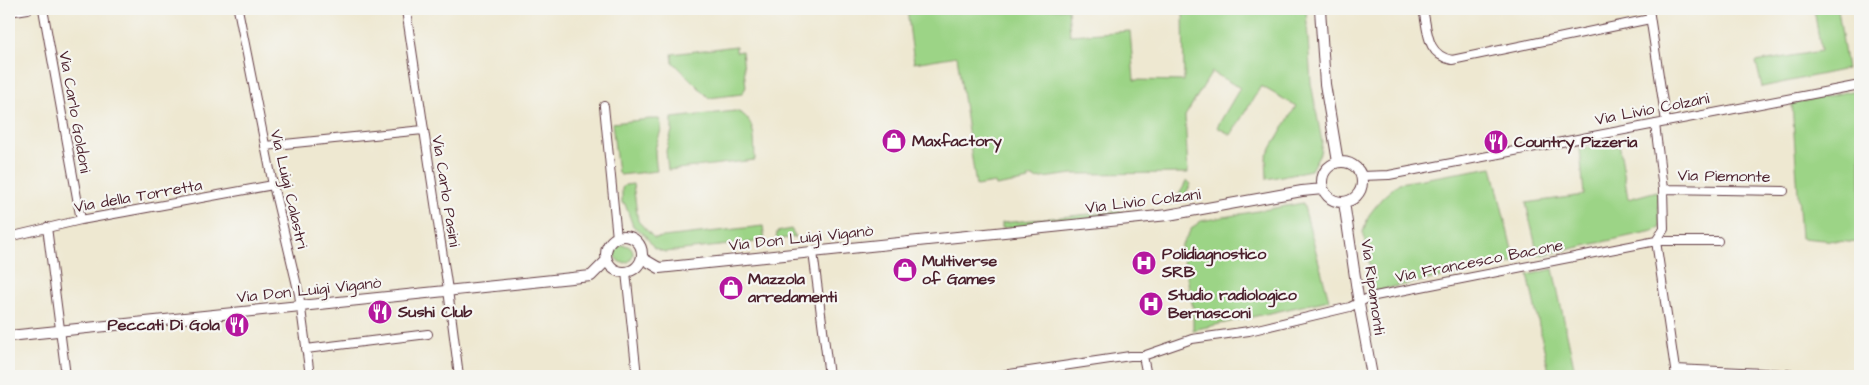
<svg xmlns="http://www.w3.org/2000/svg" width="1869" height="385" font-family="'Architects Daughter',sans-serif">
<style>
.green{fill:#9cd486;stroke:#737a58}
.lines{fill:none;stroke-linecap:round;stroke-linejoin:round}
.minor-casing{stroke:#633d44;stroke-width:10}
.tertiary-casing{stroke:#633d44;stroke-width:12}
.minor{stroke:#fff;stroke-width:8}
.tertiary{stroke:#fff;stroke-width:10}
.labels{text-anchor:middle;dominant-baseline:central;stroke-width:4.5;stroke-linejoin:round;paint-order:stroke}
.street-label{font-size:16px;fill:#4a1f2b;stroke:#f6f6f2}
.poi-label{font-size:16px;font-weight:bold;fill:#4a1f2b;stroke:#f6f6f2;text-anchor:start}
</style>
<rect width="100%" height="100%" fill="#f6f6f2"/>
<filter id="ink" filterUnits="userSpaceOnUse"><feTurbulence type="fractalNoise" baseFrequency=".02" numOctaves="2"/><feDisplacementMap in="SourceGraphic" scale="10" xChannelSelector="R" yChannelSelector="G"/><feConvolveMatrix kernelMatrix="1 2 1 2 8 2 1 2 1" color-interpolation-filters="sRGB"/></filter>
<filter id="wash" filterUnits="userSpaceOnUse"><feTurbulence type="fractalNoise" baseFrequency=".0096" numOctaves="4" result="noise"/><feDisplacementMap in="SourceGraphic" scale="20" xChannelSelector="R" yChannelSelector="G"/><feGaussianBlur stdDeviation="1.12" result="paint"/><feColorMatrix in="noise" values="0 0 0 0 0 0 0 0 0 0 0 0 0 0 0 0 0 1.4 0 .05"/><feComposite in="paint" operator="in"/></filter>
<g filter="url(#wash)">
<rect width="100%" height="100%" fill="#eee8d1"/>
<path class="green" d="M 907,9 L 1068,9 L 1070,35 L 1130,31 L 1134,80 L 1184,81 L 1183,9 L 1306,9 L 1311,83 L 1322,142 L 1320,153 L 1311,170 L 1267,179 L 1266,157 L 1296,106 L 1261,86 L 1231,135 L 1217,127 L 1240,88 L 1212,72 L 1185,116 L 1188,173 L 1073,174 L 1035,179 L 1034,177 L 1029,177 L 1029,180 L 996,186 L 995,183 L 976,186 L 957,56 L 914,63 Z
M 1814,9 L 1838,9 L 1847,69 L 1762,87 L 1756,62 L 1821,51 Z
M 736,46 L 736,52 L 742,51 L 746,87 L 742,94 L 709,98 L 673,62 L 672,54 Z
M 1860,89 L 1860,115 L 1857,116 L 1860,146 L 1860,243 L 1801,238 L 1792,104 Z
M 735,111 C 757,116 754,143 755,160 L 668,170 L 666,151 L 672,131 L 672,118 Z
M 650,119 L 659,119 C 665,129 656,140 655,151 C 655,157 656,164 657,171 L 620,175 L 618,173 L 612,123 Z
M 1619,142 L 1628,199 L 1657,191 L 1660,228 L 1653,231 L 1538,256 L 1526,203 L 1584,195 L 1580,149 Z
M 1492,167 L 1515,262 L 1374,291 L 1363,232 L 1369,215 L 1382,198 L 1399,183 Z
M 1187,180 L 1191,184 L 1181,202 L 1164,205 C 1177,202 1181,191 1187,180 Z
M 633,184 L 638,221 L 654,238 L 763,226 L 765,241 L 665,252 L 654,248 L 645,235 L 633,226 L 625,204 L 622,203 L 622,188 L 625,185 Z
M 1303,203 L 1329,300 L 1193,330 L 1193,308 L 1181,246 L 1192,228 L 1201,221 Z
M 1120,211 L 1124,215 L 1002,228 L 1002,223 Z
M 791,229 L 796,237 L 776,240 L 777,232 Z
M615 254a9 9 0 1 1 18 0a9 9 0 1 1-18 0Z
M 1553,269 L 1576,376 L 1550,376 L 1528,275 Z"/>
</g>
<g filter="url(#ink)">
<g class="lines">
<defs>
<path id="minor" d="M 43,9 L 81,220
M 238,9 L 273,185 L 299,294 L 310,376
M 1423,9 C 1428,31 1426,55 1452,60 L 1650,19
M 1649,9 L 1666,122
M 406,10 L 448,290 L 459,376
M 9,12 L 28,9
M 604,106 L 617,238
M 1655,124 L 1663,189 L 1664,229 L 1656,241 L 1676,376
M 265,146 L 423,130
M 1361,176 L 1389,175 L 1860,85
M 1663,189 L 1784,191
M 47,227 L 66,376
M 9,237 L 81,220 L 273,185
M 813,252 L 829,376
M 626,272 L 637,376
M 306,349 L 428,334
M 1675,369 L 1828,376
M 996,376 L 1130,356 L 1143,356
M 1147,376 L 1143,356 L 1192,339 L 1249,331 L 1350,307 L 1370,297 L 1656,241 L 1718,241"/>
<path id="tertiary" d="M 1320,9 L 1325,84 L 1338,162
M1322 182a20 20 0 1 1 40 0a20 20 0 1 1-40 0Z
M 1344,202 L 1359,304 L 1372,376
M606 254a18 18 0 1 1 36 0a18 18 0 1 1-36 0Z
M 642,258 L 659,268 L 1168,215 L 1302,191 L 1323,189
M 9,336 L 591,276 L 607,260"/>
</defs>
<use href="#minor" class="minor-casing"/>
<use href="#tertiary" class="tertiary-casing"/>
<use href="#minor" class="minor"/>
<use href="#tertiary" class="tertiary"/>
</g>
</g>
<defs>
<symbol id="shop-disc" viewBox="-11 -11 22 22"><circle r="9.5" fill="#b5179e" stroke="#f6f6f2"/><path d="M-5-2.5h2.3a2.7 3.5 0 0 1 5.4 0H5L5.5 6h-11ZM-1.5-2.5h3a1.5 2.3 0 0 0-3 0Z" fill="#fff"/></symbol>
<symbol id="restaurant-disc" viewBox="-11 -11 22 22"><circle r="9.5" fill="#b5179e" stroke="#f6f6f2"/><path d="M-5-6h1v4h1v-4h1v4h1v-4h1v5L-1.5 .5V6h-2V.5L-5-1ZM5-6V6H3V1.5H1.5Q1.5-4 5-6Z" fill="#fff"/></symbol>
<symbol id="hospital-disc" viewBox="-11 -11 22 22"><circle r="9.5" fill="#b5179e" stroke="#f6f6f2"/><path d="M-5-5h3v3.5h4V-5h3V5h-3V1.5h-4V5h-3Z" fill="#fff"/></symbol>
</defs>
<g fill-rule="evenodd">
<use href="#shop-disc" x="880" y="127" width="28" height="28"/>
<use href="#restaurant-disc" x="1482" y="128" width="28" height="28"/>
<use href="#hospital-disc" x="1130" y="249" width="28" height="28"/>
<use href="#shop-disc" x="891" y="256" width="28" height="28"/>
<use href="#shop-disc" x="717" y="274" width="28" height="28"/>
<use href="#hospital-disc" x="1137" y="290" width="28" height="28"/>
<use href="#restaurant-disc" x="366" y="298" width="28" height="28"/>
<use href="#restaurant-disc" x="223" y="311" width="28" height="28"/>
</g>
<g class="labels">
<g class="street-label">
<text transform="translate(1652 109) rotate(-11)">Via Livio Colzani</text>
<text transform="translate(75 112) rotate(80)">Via Carlo Goldoni</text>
<text transform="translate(1724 176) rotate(1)">Via Piemonte</text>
<text transform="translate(289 189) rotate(77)">Via Luigi Calastri</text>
<text transform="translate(446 191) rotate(81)">Via Carlo Pasini</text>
<text transform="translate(138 196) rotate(-10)">Via della Torretta</text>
<text transform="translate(1143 201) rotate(-7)">Via Livio Colzani</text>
<text transform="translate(801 238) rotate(-6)">Via Don Luigi Viganò</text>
<text transform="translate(1479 261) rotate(-11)">Via Francesco Bacone</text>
<text transform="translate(1373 287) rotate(82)">Via Ripamonti</text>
<text transform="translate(309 290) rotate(-6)">Via Don Luigi Viganò</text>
</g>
<g class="poi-label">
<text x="912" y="141">Maxfactory</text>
<text x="1514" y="142">Country Pizzeria</text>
<text x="1162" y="254">Polidiagnostico<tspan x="1162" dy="18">SRB</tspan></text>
<text x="922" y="261">Multiverse<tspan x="922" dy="18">of Games</tspan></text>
<text x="748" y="279">Mazzola<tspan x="748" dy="18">arredamenti</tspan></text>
<text x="1168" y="295">Studio radiologico<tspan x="1168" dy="18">Bernasconi</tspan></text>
<text x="398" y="312">Sushi Club</text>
<text x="220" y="325" text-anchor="end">Peccati Di Gola</text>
</g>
</g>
<rect width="1869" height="385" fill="none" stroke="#f6f6f2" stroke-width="30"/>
</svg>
